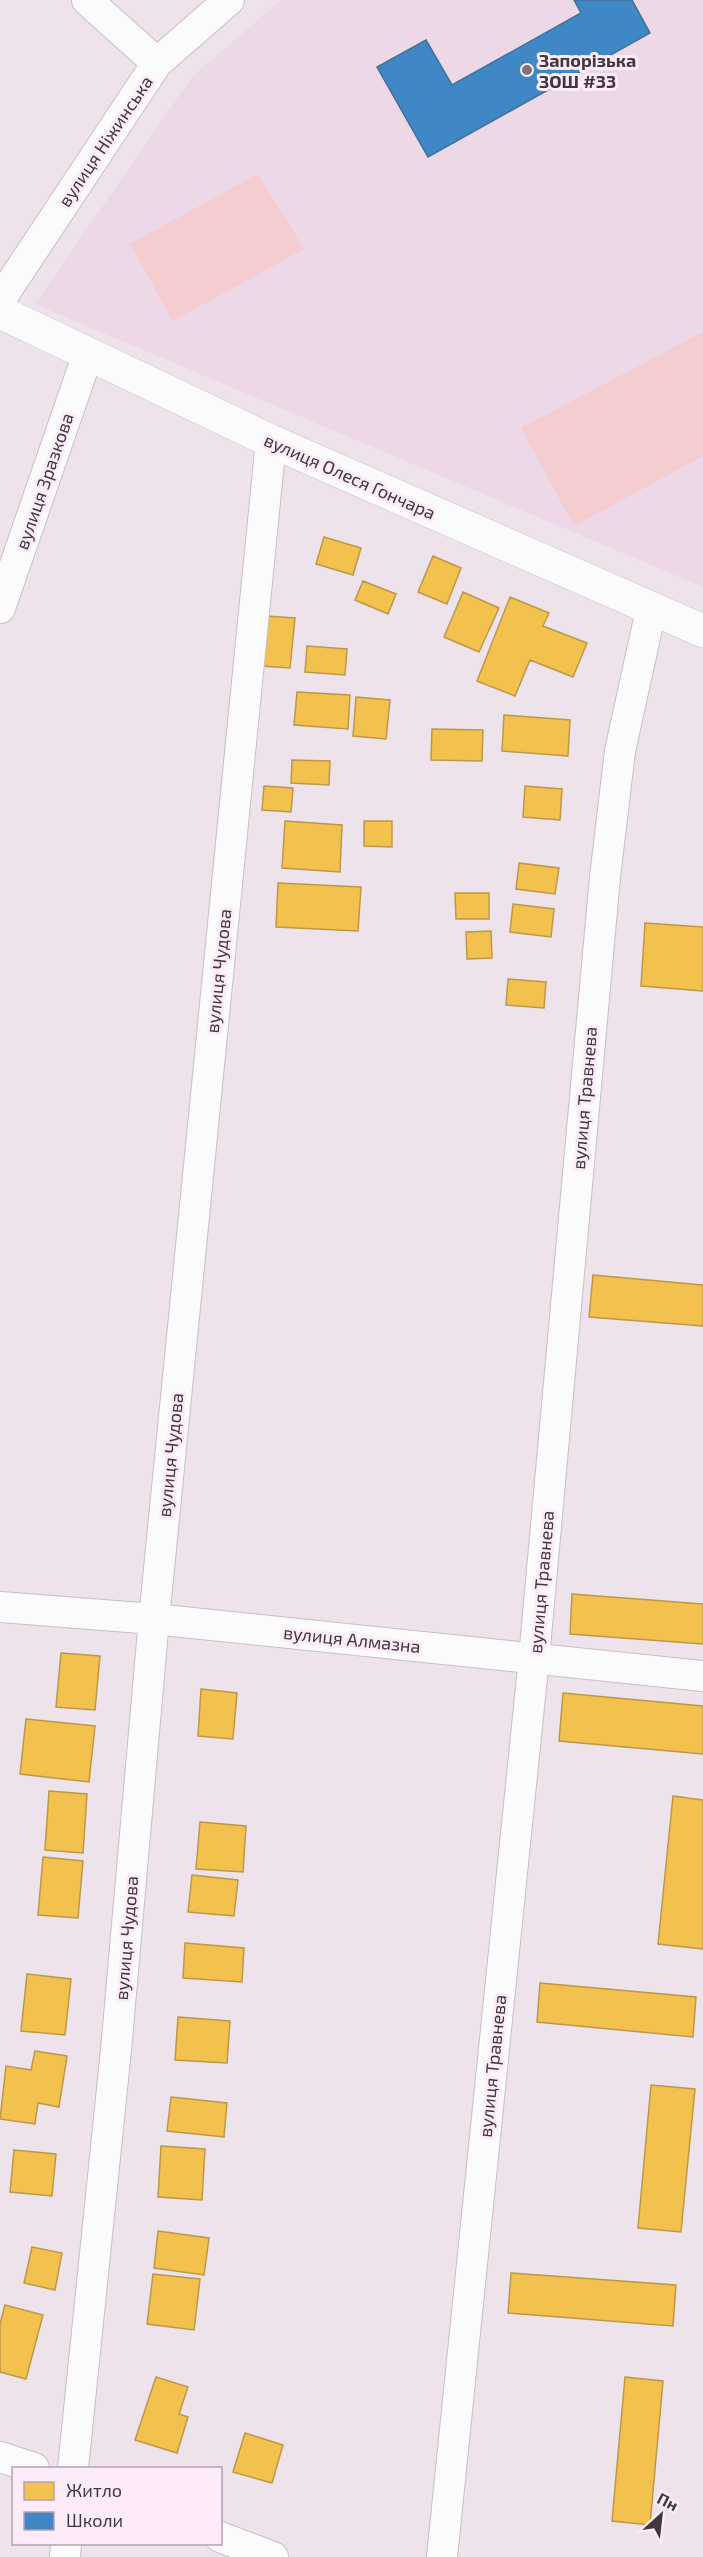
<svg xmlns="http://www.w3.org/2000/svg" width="703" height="2557" font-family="'Exo 2',sans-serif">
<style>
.built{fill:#edd8e8}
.green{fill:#f3cdd0}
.homes{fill:#f2c14e;stroke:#bd9849;stroke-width:1.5}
.schools{fill:#3f88c5;stroke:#40709c;stroke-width:1.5}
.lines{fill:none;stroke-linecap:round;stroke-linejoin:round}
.minor-casing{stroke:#c9bfc6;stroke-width:32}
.tertiary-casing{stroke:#c9bfc6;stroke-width:34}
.minor{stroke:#fcfbfc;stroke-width:30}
.tertiary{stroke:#fcfbfc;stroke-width:33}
.poi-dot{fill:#7e737b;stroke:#feebf9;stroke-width:2}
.labels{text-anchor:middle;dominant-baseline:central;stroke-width:6;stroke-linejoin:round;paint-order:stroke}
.poi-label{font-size:18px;font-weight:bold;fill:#41373e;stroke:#feebf9;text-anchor:start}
.street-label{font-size:18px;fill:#41373e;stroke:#feebf9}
</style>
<rect width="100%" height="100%" fill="#eee2eb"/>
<path class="built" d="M 281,0 L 703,0 L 703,587 L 35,304 L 192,77 Z"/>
<path class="green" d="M 258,174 L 304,249 L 173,321 L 130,244 Z
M 703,332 L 703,456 L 574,526 L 521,428 Z"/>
<path class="homes" d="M 324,537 L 361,548 L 353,575 L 316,564 Z
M 433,556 L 461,568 L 447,604 L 418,592 Z
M 363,581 L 396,594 L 388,614 L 355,600 Z
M 463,592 L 499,608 L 479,652 L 444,637 Z
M 510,597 L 549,613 L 543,626 L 587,643 L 573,677 L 530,660 L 515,696 L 477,681 Z
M 266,616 L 295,618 L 290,668 L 261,666 Z
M 307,646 L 347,649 L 345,675 L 305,672 Z
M 297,692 L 350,695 L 348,729 L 294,725 Z
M 356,697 L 390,700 L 386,739 L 353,736 Z
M 504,715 L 570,720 L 568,756 L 502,751 Z
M 432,729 L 483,730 L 482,761 L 431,760 Z
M 292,760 L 330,761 L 329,785 L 291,783 Z
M 264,786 L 293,788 L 291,812 L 262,810 Z
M 525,786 L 562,789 L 560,820 L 523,817 Z
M 285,821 L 342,825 L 340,872 L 282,868 Z
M 364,821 L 392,821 L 392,847 L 364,846 Z
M 519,863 L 559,868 L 555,894 L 516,889 Z
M 278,883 L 361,887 L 358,931 L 276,927 Z
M 455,893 L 489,893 L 489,919 L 456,919 Z
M 513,904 L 554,909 L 551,937 L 510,932 Z
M 645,923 L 703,927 L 703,991 L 641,986 Z
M 491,931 L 492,958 L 467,959 L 466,932 Z
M 508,979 L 546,982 L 544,1008 L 506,1005 Z
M 593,1275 L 703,1285 L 703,1326 L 589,1317 Z
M 572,1594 L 703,1604 L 703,1644 L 570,1634 Z
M 61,1653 L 100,1656 L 95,1710 L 56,1707 Z
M 201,1689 L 237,1693 L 233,1739 L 198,1736 Z
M 563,1693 L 703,1706 L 703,1754 L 559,1741 Z
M 26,1719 L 95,1726 L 89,1782 L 20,1774 Z
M 49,1791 L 87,1794 L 83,1853 L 45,1850 Z
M 673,1796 L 703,1800 L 703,1949 L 658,1944 Z
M 200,1822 L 246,1826 L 243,1872 L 196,1869 Z
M 43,1857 L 83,1861 L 78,1918 L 38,1915 Z
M 192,1875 L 238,1880 L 234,1916 L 188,1912 Z
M 185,1943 L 244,1948 L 242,1982 L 183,1978 Z
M 27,1974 L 71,1979 L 65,2035 L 21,2031 Z
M 540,1983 L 696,1997 L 693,2037 L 537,2022 Z
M 178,2017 L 230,2021 L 227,2063 L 175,2060 Z
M 35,2051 L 67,2056 L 59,2107 L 38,2103 L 35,2124 L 0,2119 L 6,2066 L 31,2070 Z
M 651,2085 L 695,2089 L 681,2232 L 638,2228 Z
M 171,2097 L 227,2103 L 224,2137 L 167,2131 Z
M 161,2146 L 205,2149 L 202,2200 L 158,2197 Z
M 14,2150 L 56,2154 L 52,2196 L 10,2192 Z
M 158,2231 L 209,2238 L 204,2275 L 154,2268 Z
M 32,2247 L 62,2253 L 55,2290 L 24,2283 Z
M 511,2273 L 676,2285 L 673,2326 L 508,2313 Z
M 153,2274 L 200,2279 L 194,2330 L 147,2324 Z
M 5,2305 L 43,2315 L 26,2379 L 0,2372 L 0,2324 Z
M 156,2377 L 188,2387 L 179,2414 L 188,2417 L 177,2453 L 135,2440 Z
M 625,2377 L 663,2381 L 650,2525 L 612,2521 Z
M 245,2433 L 283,2445 L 272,2483 L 233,2472 Z"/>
<path class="schools" d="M 574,0 L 632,0 L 650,33 L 428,157 L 377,67 L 426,40 L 452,85 L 581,13 Z"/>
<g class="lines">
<defs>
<path id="minor" d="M 87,0 L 157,63
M 0,300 L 157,63 L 229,0
M 0,608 L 88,354
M 0,1607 L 154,1619 L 703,1676
M 0,2457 L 34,2468
M 73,2468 L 116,2050 L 154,1619 L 271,441
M 220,2537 L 273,2557
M 65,2557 L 66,2544
M 442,2557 L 534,1658 L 605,877 L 620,751 L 651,610"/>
<path id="tertiary" d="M 0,312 L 271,441 L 703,631"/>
</defs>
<use href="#minor" class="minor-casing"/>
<use href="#tertiary" class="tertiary-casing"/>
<use href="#minor" class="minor"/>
<use href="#tertiary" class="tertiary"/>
</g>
<circle class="poi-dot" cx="527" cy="70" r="6"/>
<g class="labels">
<g class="poi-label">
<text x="539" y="60">Запорiзька<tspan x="539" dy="21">ЗОШ #33</tspan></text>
</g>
<g class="street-label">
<text transform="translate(105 141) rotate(-56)">вулиця Ніжинська</text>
<text transform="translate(350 476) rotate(24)">вулиця Олеся Гончара</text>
<text transform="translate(44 481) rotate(-71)">вулиця Зразкова</text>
<text transform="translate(218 971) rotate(-84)">вулиця Чудова</text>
<text transform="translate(584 1098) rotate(-85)">вулиця Травнева</text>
<text transform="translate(170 1455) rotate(-84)">вулиця Чудова</text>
<text transform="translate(541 1582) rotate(-85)">вулиця Травнева</text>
<text transform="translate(352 1639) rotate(6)">вулиця Алмазна</text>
<text transform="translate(126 1938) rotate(-85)">вулиця Чудова</text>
<text transform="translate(492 2066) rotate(-84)">вулиця Травнева</text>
</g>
</g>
<rect x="12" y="2467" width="210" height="78" fill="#feebf9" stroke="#b2a3ae" stroke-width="1.5"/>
<rect x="24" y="2482" width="30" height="18" fill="#f2c14e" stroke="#b2a3ae" stroke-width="1.5"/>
<text x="66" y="2497" font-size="18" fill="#41373e">Житло</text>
<rect x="24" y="2512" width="30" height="18" fill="#3f88c5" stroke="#b2a3ae" stroke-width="1.5"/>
<text x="66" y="2527" font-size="18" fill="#41373e">Школи</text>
<g transform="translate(661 2515) rotate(27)" stroke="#feebf9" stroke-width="4.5" paint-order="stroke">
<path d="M0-4.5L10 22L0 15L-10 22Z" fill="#41373e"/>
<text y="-9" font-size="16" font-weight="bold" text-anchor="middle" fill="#41373e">Пн</text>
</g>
</svg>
